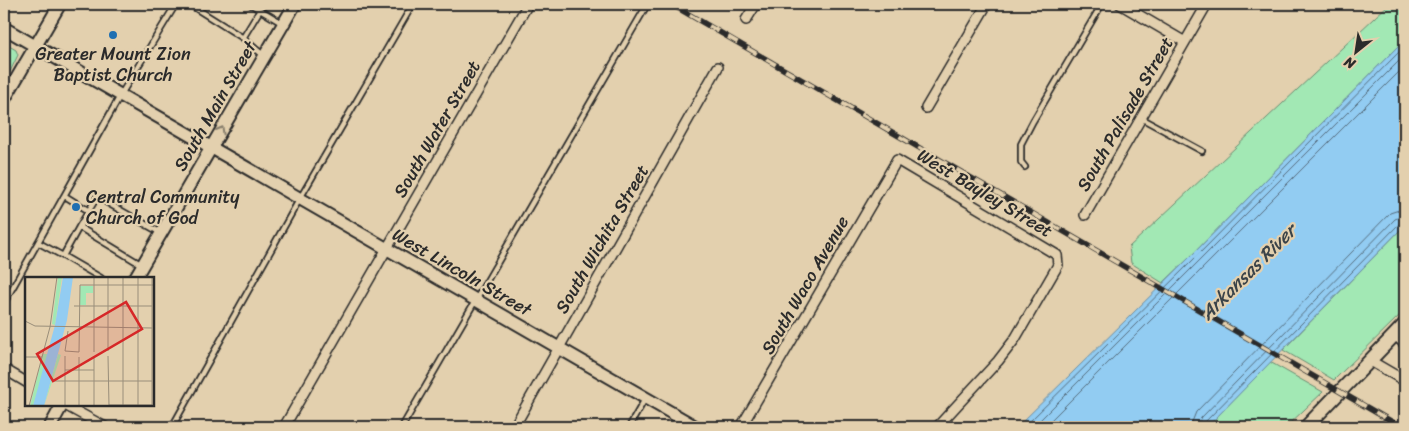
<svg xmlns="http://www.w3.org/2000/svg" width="1409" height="431" font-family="Sriracha,sans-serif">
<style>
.green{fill:#a2e8b4;stroke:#668a70}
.water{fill:#92ccf2;stroke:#698ca2}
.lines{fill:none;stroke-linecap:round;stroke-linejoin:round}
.shore{stroke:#546b7b;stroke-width:1}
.service-casing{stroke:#2b2b2b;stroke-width:8}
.minor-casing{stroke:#2b2b2b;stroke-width:12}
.tertiary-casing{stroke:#2b2b2b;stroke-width:15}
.secondary-casing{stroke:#2b2b2b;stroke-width:16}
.service{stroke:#e3d0ae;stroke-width:4.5}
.minor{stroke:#e3d0ae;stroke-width:9}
.tertiary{stroke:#e3d0ae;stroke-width:11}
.secondary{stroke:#e3d0ae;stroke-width:12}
.rail-casing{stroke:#2b2b2b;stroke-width:5.5}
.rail{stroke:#e3d0ae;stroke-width:4;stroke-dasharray:11;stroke-linecap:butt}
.oneway{stroke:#877e6c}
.poi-dot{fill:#1f6fb2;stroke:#e3d0ae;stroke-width:2}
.labels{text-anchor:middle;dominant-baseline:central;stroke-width:4.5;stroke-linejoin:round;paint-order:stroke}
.poi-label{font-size:18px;fill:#2b2b2b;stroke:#e3d0ae}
.street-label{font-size:18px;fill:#2b2b2b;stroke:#e3d0ae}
.water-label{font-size:19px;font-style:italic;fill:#3a4349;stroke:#e3d0ae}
.inset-road{fill:none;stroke:#998e7a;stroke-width:1}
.view{fill:#d62828;fill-opacity:0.15;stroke:#d62828;stroke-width:2.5}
.inset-edge{fill:none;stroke:#2b2b2b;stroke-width:2.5}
</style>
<rect width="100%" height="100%" fill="#e3d0ae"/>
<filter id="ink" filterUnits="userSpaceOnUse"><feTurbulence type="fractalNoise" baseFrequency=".02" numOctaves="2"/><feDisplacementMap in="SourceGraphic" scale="10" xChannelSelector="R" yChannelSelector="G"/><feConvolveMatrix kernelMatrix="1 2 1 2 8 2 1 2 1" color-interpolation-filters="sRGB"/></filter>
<g filter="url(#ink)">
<path class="green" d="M 1389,4 L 1405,4 L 1405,39 L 1188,259 L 1163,283 L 1131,263 L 1129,247 Z
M 4,43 L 16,50 L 18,55 L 4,84 Z
M 1405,225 L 1405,310 L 1334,380 L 1283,350 Z
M 1270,362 L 1323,392 L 1286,427 L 1207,427 Z"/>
<path class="water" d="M 1405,39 L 1405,225 L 1207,427 L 1017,427 L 1188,259 Z"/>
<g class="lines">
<path class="shore" d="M 1024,427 L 1191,262 L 1405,46
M 1033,427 L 1405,55
M 1044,427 L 1405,66
M 1190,427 L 1196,412 L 1390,213 L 1405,208
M 1197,427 L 1201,418 L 1395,219 L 1405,215
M 1204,427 L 1205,422 L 1400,223 L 1405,222"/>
<defs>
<path id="service" d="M 189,4 L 243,38 L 263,55
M 250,4 L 282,23
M 243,38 L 260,10
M 1141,118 L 1202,151
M 1025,167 L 1021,162 L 1021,144 L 1033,121 L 1102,4
M 65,196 L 89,211
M 79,227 L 63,256 L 101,278
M 39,243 L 63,256
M 142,265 L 79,227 L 97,197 L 161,233
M 4,303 L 120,96 L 176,4
M 1394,337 L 1405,347
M 172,427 L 299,200 L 413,4
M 402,427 L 647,5
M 629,427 L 645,399"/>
<path id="minor" d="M 1120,4 L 1185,42
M 746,20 L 756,4
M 926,108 L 987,4
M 1085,215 L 1207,4
M 1369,360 L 1405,381
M 4,369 L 26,382
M 65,405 L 105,427
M 284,427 L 528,4
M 514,427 L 718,67
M 741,427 L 897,160 L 1057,255 L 1058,265 L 1015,339 L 998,361 L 937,427"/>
<path id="tertiary" d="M 4,28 L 696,427
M 4,100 L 60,4
M 135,278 L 295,4
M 50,427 L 62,405"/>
<path id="secondary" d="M 1306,427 L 1405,324"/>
</defs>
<use href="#service" class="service-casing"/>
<use href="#minor" class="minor-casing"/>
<use href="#tertiary" class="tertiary-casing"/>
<use href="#secondary" class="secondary-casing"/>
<use href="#service" class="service"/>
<use href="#minor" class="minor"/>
<use href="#tertiary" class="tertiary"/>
<use href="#secondary" class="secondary"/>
<defs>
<path id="rail" d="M 671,4 L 1401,427"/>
</defs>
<use href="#rail" class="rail-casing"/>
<use href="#rail" class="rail"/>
</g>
<defs><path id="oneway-chevron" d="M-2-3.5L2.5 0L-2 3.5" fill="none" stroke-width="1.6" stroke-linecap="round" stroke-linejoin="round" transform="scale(1.25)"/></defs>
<use class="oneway" href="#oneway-chevron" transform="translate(221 130) rotate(-60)"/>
</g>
<g class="poi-dot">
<circle cx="113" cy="35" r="5"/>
<circle cx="76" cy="207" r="5"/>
</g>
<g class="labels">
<g class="poi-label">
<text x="113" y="54">Greater Mount Zion<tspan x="113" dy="21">Baptist Church</tspan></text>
<text x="86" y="197" text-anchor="start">Central Community<tspan x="86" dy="21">Church of God</tspan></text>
</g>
<g class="street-label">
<text transform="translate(215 106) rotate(-60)">South Main Street</text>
<text transform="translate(1125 114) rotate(-60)">South Palisade Street</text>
<text transform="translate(437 129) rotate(-60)">South Water Street</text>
<text transform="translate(985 193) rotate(31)">West Bayley Street</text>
<text transform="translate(602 239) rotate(-60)">South Wichita Street</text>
<text transform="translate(462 272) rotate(30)">West Lincoln Street</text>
<text transform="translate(805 285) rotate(-60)">South Waco Avenue</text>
</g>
<g class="water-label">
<text transform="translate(1248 272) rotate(-45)">Arkansas River</text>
</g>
</g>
<g transform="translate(25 277)">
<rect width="129" height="129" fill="#e3d0ae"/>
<path d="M 33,0 L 37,0 L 30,48 L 27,47 ZM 55,9 L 68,9 L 68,16 L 61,16 L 61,28 L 55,28 ZM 18,77 L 23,77 L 16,103 L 8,129 L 5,129 ZM 33,77 L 36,78 L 19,129 Z" fill="#a2e8b4"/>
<path d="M 38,0 L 48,0 L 42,43 L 19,129 L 8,129 L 30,48 Z" fill="#92ccf2"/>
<path class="inset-road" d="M 69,0 L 69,75M 83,0 L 83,74M 113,0 L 113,129M 127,0 L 127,129M 49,29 L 127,29M 0,44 L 10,49 L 127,51M 43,54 L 40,74 L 54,75 L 55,8 L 128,8M 83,79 L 84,129M 0,80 L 17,80M 54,80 L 54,129M 40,93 L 69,93M 29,104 L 127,104M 84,128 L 127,128M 4,129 L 25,50 L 32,0M 40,129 L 40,79M 69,129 L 69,79M 98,129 L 98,0"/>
<path class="view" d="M 101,25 L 117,52 L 28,104 L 12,77 Z"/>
<rect width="129" height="129" class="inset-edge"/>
</g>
<rect width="1409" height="431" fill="none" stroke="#e3d0ae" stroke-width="20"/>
<rect x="10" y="10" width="1389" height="411" fill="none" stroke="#2b2b2b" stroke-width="2" filter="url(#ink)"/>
<g transform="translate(1356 52) rotate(210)" stroke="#e3d0ae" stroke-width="4" paint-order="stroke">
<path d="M0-4L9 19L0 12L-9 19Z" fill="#2b2b2b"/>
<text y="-8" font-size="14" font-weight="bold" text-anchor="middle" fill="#2b2b2b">N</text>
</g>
</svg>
